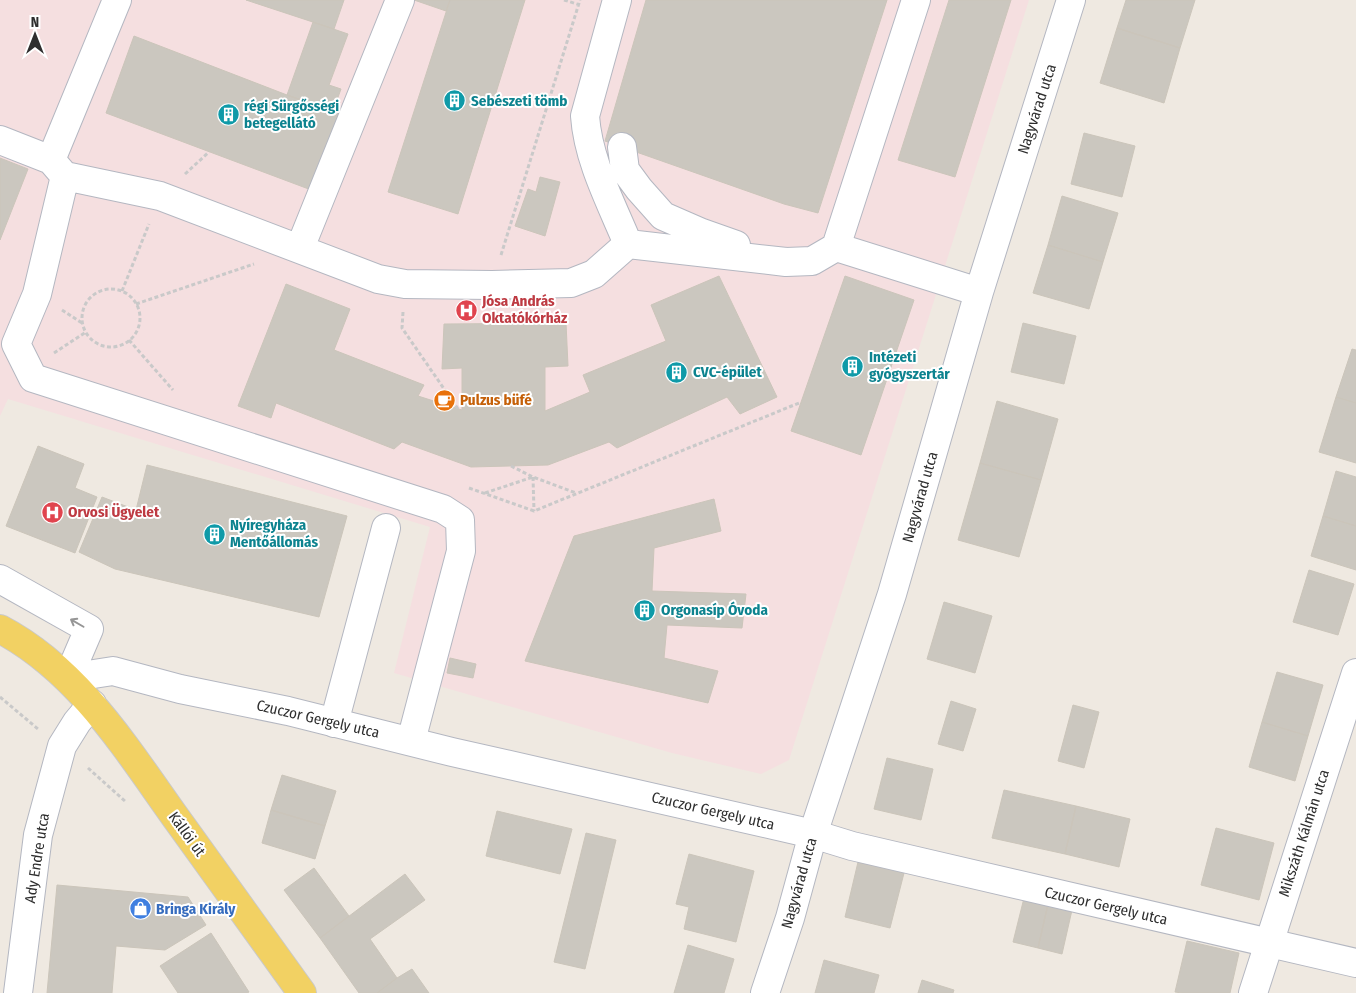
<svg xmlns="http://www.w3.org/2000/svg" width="1356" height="993" font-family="'Fira Sans Condensed',sans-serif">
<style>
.medical{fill:#f5dfe0}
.building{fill:#cbc7bf;stroke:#cbc5ba}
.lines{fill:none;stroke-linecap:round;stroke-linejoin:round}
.minor-casing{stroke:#b4b7c1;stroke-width:30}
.major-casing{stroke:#c9c9c9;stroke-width:30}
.path{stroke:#c9c9c9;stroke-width:3;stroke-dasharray:4 2.5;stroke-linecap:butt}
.minor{stroke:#fff;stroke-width:28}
.major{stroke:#f2d163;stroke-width:28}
.oneway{stroke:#969696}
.labels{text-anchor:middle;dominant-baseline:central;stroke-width:4;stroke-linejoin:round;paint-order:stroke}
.culture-label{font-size:15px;font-weight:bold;fill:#0d838f;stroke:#fff;text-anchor:start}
.street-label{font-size:15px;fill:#2e2e2e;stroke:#fff}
.health-label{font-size:15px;font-weight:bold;fill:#be3a42;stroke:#fff;text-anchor:start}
.food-label{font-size:15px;font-weight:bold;fill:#c56008;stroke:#fff;text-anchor:start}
.shop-label{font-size:15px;font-weight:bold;fill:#366cbe;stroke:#fff;text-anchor:start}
</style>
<rect width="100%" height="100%" fill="#efe9e1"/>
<path class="medical" d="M 0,0 L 1029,0 L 789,760 L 761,774 L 672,753 L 394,673 L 430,527 L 8,399 L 0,416 Z"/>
<path class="building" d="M 246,0 L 344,0 L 334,29 Z
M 414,0 L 450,0 L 446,11 Z
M 450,0 L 525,0 L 458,214 L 388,192 Z
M 646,0 L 887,0 L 818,213 L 784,204 L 605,141 Z
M 949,0 L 1011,0 L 955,177 L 898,160 Z
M 1126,0 L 1195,0 L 1180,48 L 1117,28 Z
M 313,22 L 348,34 L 329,85 L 341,89 L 333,111 L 287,95 Z
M 1117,28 L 1180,48 L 1164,103 L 1100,83 Z
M 134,36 L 287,95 L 351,117 L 322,194 L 106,113 Z
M 1084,133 L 1135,146 L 1122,197 L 1071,184 Z
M 0,158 L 28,169 L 0,240 Z
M 540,177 L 560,182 L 545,236 L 515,226 L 528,189 L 536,192 Z
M 1062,196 L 1118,213 L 1103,262 L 1048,245 Z
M 1048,245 L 1103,262 L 1089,309 L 1033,293 Z
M 719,276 L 777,397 L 740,414 L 727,397 L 617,448 L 609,442 L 548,465 L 471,467 L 402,442 L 394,449 L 276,403 L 271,418 L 238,406 L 286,284 L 350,309 L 334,350 L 424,385 L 418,396 L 462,410 L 462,368 L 442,369 L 444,324 L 566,323 L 568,366 L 545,367 L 545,411 L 590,392 L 583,375 L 666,341 L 651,305 Z
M 845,276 L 914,300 L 861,455 L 791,431 Z
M 1023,323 L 1076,336 L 1064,384 L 1011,372 Z
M 1352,349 L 1356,350 L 1356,403 L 1336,397 Z
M 1336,397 L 1356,403 L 1356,463 L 1319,452 Z
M 997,401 L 1058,419 L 1041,480 L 980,463 Z
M 38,446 L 84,464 L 75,488 L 97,497 L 75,553 L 6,526 Z
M 980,463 L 1041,480 L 1019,557 L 958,540 Z
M 147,465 L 347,516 L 319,617 L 115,569 L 79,552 L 102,497 L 136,510 Z
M 1336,471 L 1356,477 L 1356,526 L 1323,516 Z
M 714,499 L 721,531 L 654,548 L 652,591 L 746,594 L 742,628 L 667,625 L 664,658 L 718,671 L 708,703 L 525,661 L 574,536 Z
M 1323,516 L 1356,526 L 1356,570 L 1311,556 Z
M 1309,570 L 1354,584 L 1338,635 L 1293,622 Z
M 944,602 L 992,616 L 975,673 L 927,659 Z
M 450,658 L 476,664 L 473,678 L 447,673 Z
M 1277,672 L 1323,685 L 1308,736 L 1262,722 Z
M 951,701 L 976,709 L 963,751 L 938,744 Z
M 1073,705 L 1099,712 L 1084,768 L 1058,761 Z
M 1262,722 L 1308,736 L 1295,781 L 1249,767 Z
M 887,758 L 933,769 L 921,820 L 874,809 Z
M 282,775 L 336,791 L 325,826 L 271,810 Z
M 1004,790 L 1076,806 L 1065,854 L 992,838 Z
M 1076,806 L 1130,819 L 1119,867 L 1065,854 Z
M 271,810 L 325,826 L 315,859 L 262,843 Z
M 497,811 L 572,829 L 560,874 L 486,856 Z
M 1216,828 L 1274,843 L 1259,900 L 1201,885 Z
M 586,833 L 616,840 L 585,969 L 554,962 Z
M 689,854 L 754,871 L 736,942 L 684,929 L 689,907 L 676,904 Z
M 858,862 L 904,873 L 890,928 L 845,917 Z
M 314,868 L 349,916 L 320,938 L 284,890 Z
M 405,874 L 425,900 L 370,939 L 397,978 L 377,993 L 359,993 L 320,938 Z
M 57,885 L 188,897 L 206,925 L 165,950 L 116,946 L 112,993 L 47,993 Z
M 1024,898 L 1048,904 L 1038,948 L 1013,942 Z
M 1048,904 L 1072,910 L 1062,954 L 1038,948 Z
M 211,933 L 249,992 L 247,993 L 178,993 L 160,966 Z
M 1187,941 L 1239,953 L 1230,993 L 1182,993 L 1175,992 Z
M 688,945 L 734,959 L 724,993 L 674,993 Z
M 824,960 L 879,975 L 874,993 L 815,993 Z
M 412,969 L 429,993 L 377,993 L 397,978 Z
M 922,980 L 954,990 L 953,993 L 918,993 Z"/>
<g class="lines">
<defs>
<path id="minor" d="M 0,140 L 51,160 L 63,174
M 622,147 L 625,170 L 639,189 L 663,216 L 702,233 L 736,245
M 51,160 L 117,0
M 628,244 L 786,262 L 812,261 L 836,247 L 916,0
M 836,247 L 979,292
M 300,248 L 400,0
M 0,579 L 89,629 L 68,678
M 68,678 L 113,671 L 180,689 L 288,711 L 452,752 L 813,834 L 852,846 L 1356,963
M 334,723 L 386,528
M 411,741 L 461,551 L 460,520 L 443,509 L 33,378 L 16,344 L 37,294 L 65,176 L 160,196 L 378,279 L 405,284 L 492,285 L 571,283 L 594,274 L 628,244 C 611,203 588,160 585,116 L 617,0
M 18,993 L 38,835 L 62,746 L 77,722 L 92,704
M 765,993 L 790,918 L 813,834 L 892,594 L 979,292 L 1071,0
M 1253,993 L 1356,673"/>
<path id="major" d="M 0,629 C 78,670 126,748 176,818 C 218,876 260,935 302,993"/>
</defs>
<use href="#minor" class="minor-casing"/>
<use href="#major" class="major-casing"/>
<path class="path" d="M 564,0 L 580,5
M 185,174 L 209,152
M 501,255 L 580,0
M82 318a29 29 0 1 1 58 0a29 29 0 1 1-58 0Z
M 122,291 L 149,224
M 136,304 L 254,264
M 62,310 L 82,323
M 403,312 L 402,328 L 458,409
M 129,340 L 173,390
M 54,353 L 86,332
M 511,466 L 533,477 L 576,493
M 533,477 L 534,511
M 469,488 L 534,511 L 799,403
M 485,493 L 533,477
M 0,697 L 38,729
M 88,768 L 126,802"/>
<use href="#minor" class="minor"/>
<use href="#major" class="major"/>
</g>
<defs><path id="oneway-shaft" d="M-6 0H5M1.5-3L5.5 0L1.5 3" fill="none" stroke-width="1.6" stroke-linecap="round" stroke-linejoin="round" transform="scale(1.25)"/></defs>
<use class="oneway" href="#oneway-shaft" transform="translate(77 623) rotate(-150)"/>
<defs>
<symbol id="building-disc" viewBox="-11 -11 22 22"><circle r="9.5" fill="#0f9aa8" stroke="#fff"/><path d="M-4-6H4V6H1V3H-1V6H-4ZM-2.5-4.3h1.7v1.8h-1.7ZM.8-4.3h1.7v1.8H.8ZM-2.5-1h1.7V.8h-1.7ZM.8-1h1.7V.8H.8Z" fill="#fff"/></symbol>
<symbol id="hospital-disc" viewBox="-11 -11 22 22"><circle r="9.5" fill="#e0444e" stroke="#fff"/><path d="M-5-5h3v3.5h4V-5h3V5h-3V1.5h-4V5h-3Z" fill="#fff"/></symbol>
<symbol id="cafe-disc" viewBox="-11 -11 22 22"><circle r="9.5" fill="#e8710a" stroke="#fff"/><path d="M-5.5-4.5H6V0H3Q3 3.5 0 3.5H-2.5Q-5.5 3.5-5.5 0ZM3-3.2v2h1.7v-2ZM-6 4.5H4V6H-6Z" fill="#fff"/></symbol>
<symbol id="shop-disc" viewBox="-11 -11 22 22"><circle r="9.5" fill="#3f7fe0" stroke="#fff"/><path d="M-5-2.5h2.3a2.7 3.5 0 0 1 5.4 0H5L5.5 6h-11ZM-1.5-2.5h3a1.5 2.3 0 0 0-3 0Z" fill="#fff"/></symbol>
</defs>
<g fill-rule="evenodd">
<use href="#building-disc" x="442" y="88" width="25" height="25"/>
<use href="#building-disc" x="216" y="102" width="25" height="25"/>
<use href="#hospital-disc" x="454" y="298" width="25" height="25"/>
<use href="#building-disc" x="840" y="354" width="25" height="25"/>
<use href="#building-disc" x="664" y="360" width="25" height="25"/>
<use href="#cafe-disc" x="432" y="388" width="25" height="25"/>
<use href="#hospital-disc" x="40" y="500" width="25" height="25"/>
<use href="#building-disc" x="202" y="522" width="25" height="25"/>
<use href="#building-disc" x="632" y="598" width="25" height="25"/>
<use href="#shop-disc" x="128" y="896" width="25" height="25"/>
</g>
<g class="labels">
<g class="culture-label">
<text x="471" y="101">Sebészeti tömb</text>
<text x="244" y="106">régi Sürgősségi<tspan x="244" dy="17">betegellátó</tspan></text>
<text x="869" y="357">Intézeti<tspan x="869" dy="17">gyógyszertár</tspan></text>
<text x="693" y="372">CVC-épület</text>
<text x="230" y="525">Nyíregyháza<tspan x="230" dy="17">Mentőállomás</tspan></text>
<text x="661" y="610">Orgonasíp Óvoda</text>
</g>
<g class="street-label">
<text transform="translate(1037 109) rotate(-72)">Nagyvárad utca</text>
<text transform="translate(920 497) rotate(-74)">Nagyvárad utca</text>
<text transform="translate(318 719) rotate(13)">Czuczor Gergely utca</text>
<text transform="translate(713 811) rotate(13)">Czuczor Gergely utca</text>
<text transform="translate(1304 833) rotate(-72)">Mikszáth Kálmán utca</text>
<text transform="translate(187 834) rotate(54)">Kállói út</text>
<text transform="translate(37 858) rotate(-81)">Ady Endre utca</text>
<text transform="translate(799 883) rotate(-74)">Nagyvárad utca</text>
<text transform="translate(1106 906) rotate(13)">Czuczor Gergely utca</text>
</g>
<g class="health-label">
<text x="482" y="301">Jósa András<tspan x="482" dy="17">Oktatókórház</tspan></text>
<text x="68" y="512">Orvosi Ügyelet</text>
</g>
<g class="food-label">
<text x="460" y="400">Pulzus büfé</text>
</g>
<g class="shop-label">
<text x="156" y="909">Bringa Király</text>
</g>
</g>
<g transform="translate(35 35)" stroke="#ffffff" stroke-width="4" paint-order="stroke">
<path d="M0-4L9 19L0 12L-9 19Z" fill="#2e2e2e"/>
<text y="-8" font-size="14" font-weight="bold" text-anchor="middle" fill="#2e2e2e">N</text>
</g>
</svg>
